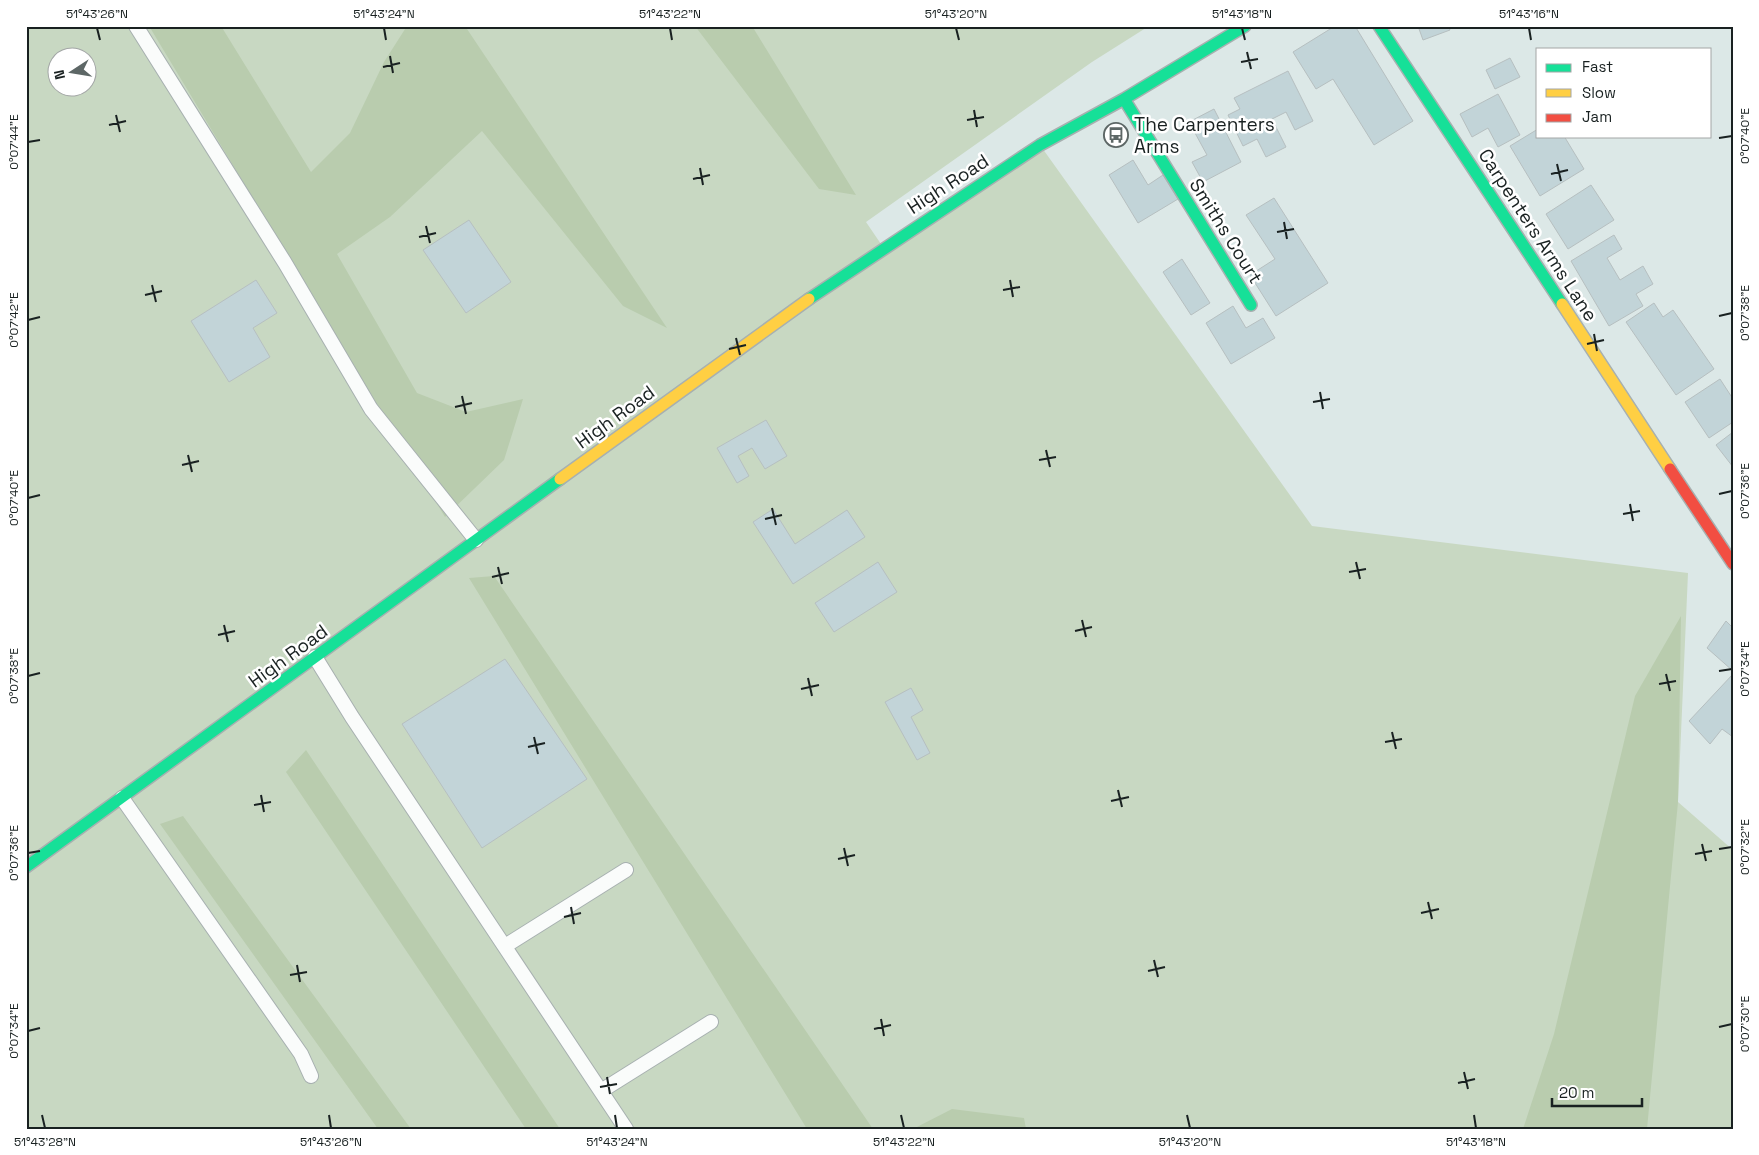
<svg xmlns="http://www.w3.org/2000/svg" width="1759" height="1155" font-family="'Space Grotesk',sans-serif">
<style>
.green{fill:#c8d8c2;fill-rule:evenodd}
.forest{fill:#b9ccae}
.building{fill:#c2d4d8;stroke:#b6bfc0}
.lines{fill:none;stroke-linecap:round;stroke-linejoin:round}
.lane-casing{stroke:#a7b0b0;stroke-width:16}
.fast-casing{stroke:#a7b0b0;stroke-width:14}
.slow-casing{stroke:#a7b0b0;stroke-width:14}
.jam-casing{stroke:#a7b0b0;stroke-width:14}
.lane{stroke:#fafcfb;stroke-width:14}
.fast{stroke:#16e098;stroke-width:11}
.slow{stroke:#ffcf43;stroke-width:11}
.jam{stroke:#f24e42;stroke-width:11}
.ticks{fill:none;stroke:#192121;stroke-width:2}
.labels{text-anchor:middle;dominant-baseline:central;stroke-width:5;stroke-linejoin:round;paint-order:stroke}
.poi-label{font-size:19px;fill:#192121;stroke:#fff;text-anchor:start}
.street-label{font-size:19px;fill:#192121;stroke:#fff}
.neatline{fill:none;stroke:#192121;stroke-width:2}
.ticks-label{font-size:12px;text-anchor:middle;fill:#192121}
</style>
<rect width="100%" height="100%" fill="#dce8e7"/>
<path class="green" d="M 26,26 L 1149,26 L 1092,62 L 866,222 L 883,247 L 1040,145 L 1312,526 L 1688,573 L 1678,802 L 1733,850 L 1733,1129 L 26,1129 ZM 58,58 L 88,58 L 88,88 L 58,88 Z"/>
<path class="forest" d="M 149,26 L 221,26 L 311,172 L 350,133 L 384,62 L 407,26 L 465,26 L 667,328 L 623,306 L 482,131 L 390,217 L 337,254 L 417,393 L 466,412 L 523,399 L 504,460 L 445,517 Z
M 695,26 L 752,26 L 856,195 L 819,189 Z
M 494,576 L 873,1129 L 807,1129 L 469,578 Z
M 1681,616 L 1678,802 L 1647,1129 L 1523,1129 L 1554,1034 L 1635,696 Z
M 306,750 L 560,1129 L 526,1129 L 286,772 Z
M 183,816 L 411,1129 L 378,1129 L 160,824 Z
M 952,1109 L 1024,1118 L 1026,1129 L 913,1129 Z"/>
<path class="building" d="M 1335,26 L 1355,26 L 1413,121 L 1374,145 L 1333,79 L 1316,89 L 1293,52 Z
M 1418,26 L 1448,26 L 1450,30 L 1423,40 Z
M 1510,58 L 1520,77 L 1495,89 L 1486,70 Z
M 1288,71 L 1313,121 L 1295,130 L 1286,112 L 1272,119 L 1286,147 L 1266,157 L 1257,139 L 1243,146 L 1228,115 L 1240,109 L 1234,98 Z
M 1498,94 L 1520,135 L 1498,147 L 1488,128 L 1472,137 L 1460,114 Z
M 1214,109 L 1241,162 L 1203,182 L 1192,162 L 1207,155 L 1189,122 Z
M 1538,129 L 1538,136 L 1564,136 L 1584,169 L 1540,196 L 1510,146 Z
M 1133,160 L 1148,185 L 1163,175 L 1178,199 L 1138,223 L 1109,175 Z
M 1591,185 L 1614,220 L 1568,249 L 1546,214 Z
M 1274,198 L 1328,283 L 1276,316 L 1250,275 L 1275,259 L 1246,215 Z
M 469,220 L 511,282 L 466,313 L 423,250 Z
M 1614,235 L 1622,249 L 1607,258 L 1620,280 L 1643,266 L 1653,284 L 1636,294 L 1643,306 L 1609,326 L 1571,261 Z
M 1182,259 L 1210,303 L 1191,315 L 1163,272 Z
M 256,280 L 277,313 L 253,328 L 270,357 L 229,382 L 191,321 Z
M 1654,303 L 1663,317 L 1673,310 L 1714,369 L 1676,395 L 1626,322 Z
M 1233,306 L 1246,328 L 1263,318 L 1275,338 L 1231,364 L 1206,323 Z
M 1720,379 L 1733,399 L 1733,422 L 1709,438 L 1685,402 Z
M 766,420 L 787,456 L 765,469 L 752,448 L 738,456 L 749,476 L 737,483 L 717,448 Z
M 1733,432 L 1733,467 L 1716,445 Z
M 773,509 L 795,544 L 847,510 L 865,537 L 793,584 L 753,522 Z
M 878,562 L 897,592 L 834,632 L 815,603 Z
M 1726,621 L 1733,628 L 1733,671 L 1707,648 Z
M 505,659 L 587,779 L 482,848 L 402,724 Z
M 1733,674 L 1733,737 L 1722,729 L 1710,744 L 1689,721 Z
M 911,688 L 923,710 L 911,717 L 930,753 L 917,760 L 885,702 Z"/>
<g class="lines">
<defs>
<path id="lane" d="M 136,26 L 285,263 L 371,409 L 476,540
M 315,657 L 352,717 L 626,1129
M 122,798 L 301,1054 L 311,1076
M 505,946 L 626,870
M 601,1091 L 711,1022"/>
<path id="fast" d="M 1379,26 L 1562,304
M 1124,99 L 1251,305
M 809,299 L 1040,145 L 1124,99 L 1245,26
M 26,867 L 560,479"/>
<path id="slow" d="M 1562,304 L 1670,469
M 560,479 L 809,299"/>
<path id="jam" d="M 1670,469 L 1733,564"/>
</defs>
<use href="#lane" class="lane-casing"/>
<use href="#fast" class="fast-casing"/>
<use href="#slow" class="slow-casing"/>
<use href="#jam" class="jam-casing"/>
<use href="#lane" class="lane"/>
<use href="#fast" class="fast"/>
<use href="#slow" class="slow"/>
<use href="#jam" class="jam"/>
</g>
<path class="ticks" d="M 97,28 L 100,40M 384,28 L 386,40M 670,28 L 672,40M 956,28 L 959,40M 1242,28 L 1245,40M 1529,28 L 1531,40M 1247,52 L 1251,69M 390,56 L 393,73M 1241,62 L 1258,59M 383,67 L 400,63M 974,110 L 977,127M 116,115 L 120,132M 967,120 L 984,117M 109,125 L 126,121M 1719,138 L 1732,136M 28,142 L 40,140M 1557,164 L 1561,181M 700,168 L 703,185M 1551,174 L 1568,170M 693,179 L 710,175M 1284,222 L 1287,239M 426,226 L 430,243M 1277,232 L 1294,229M 419,237 L 436,233M 1010,280 L 1013,297M 152,285 L 156,302M 1003,290 L 1020,287M 145,295 L 162,291M 1719,316 L 1732,313M 28,320 L 40,317M 1594,334 L 1597,351M 736,338 L 740,355M 1587,344 L 1604,340M 729,349 L 746,345M 1320,392 L 1323,409M 462,396 L 466,414M 1313,402 L 1330,399M 455,407 L 472,403M 1046,450 L 1050,467M 188,455 L 192,472M 1039,460 L 1056,457M 182,465 L 199,461M 1719,494 L 1732,491M 28,498 L 40,495M 1630,504 L 1633,521M 772,508 L 776,525M 1623,514 L 1640,511M 765,519 L 782,515M 1356,562 L 1360,579M 498,567 L 502,584M 1349,572 L 1366,569M 492,577 L 509,573M 1082,620 L 1086,637M 224,625 L 228,642M 1075,631 L 1092,627M 218,635 L 235,631M 1719,671 L 1732,669M 1666,674 L 1670,691M 28,676 L 40,673M 808,678 L 812,696M 1659,684 L 1676,681M 801,689 L 819,685M 1392,732 L 1396,749M 534,737 L 538,754M 1385,742 L 1402,739M 528,747 L 545,743M 1118,790 L 1122,807M 261,795 L 264,812M 1111,801 L 1129,797M 254,805 L 271,802M 1702,844 L 1706,861M 844,848 L 848,866M 1719,849 L 1732,847M 28,853 L 40,851M 1695,854 L 1712,851M 838,859 L 855,855M 1428,902 L 1432,919M 571,907 L 574,924M 1421,913 L 1439,909M 564,917 L 581,913M 1154,960 L 1158,977M 297,965 L 300,982M 1148,971 L 1165,967M 290,975 L 307,972M 881,1019 L 884,1036M 1719,1027 L 1732,1024M 874,1029 L 891,1025M 28,1031 L 40,1028M 1464,1072 L 1468,1089M 607,1077 L 610,1094M 1458,1083 L 1475,1079M 600,1087 L 617,1084M 42,1115 L 45,1128M 329,1115 L 331,1128M 615,1115 L 617,1128M 901,1115 L 904,1128M 1187,1115 L 1190,1128M 1474,1115 L 1476,1128"/>
<defs>
<symbol id="bus-ring" viewBox="-11 -11 22 22"><circle r="9.5" fill="#fff" stroke="#5d6766" stroke-width="1.5"/><path d="M-5-6H5V4H4V6H2V4H-2V6H-4V4H-5ZM-3.5-4V0h7V-4ZM-3.5 1.2v1.5H-2V1.2ZM2 1.2v1.5H3.5V1.2Z" fill="#5d6766"/></symbol>
</defs>
<g fill-rule="evenodd">
<use href="#bus-ring" x="1102" y="121" width="28" height="28"/>
</g>
<g class="labels">
<g class="poi-label">
<text x="1134" y="124">The Carpenters<tspan x="1134" dy="22">Arms</tspan></text>
</g>
<g class="street-label">
<text transform="translate(948 184) rotate(-33)">High Road</text>
<text transform="translate(1226 231) rotate(58)">Smiths Court</text>
<text transform="translate(1538 235) rotate(57)">Carpenters Arms Lane</text>
<text transform="translate(615 417) rotate(-36)">High Road</text>
<text transform="translate(288 656) rotate(-36)">High Road</text>
</g>
</g>
<rect width="1759" height="1155" fill="none" stroke="#ffffff" stroke-width="55"/>
<rect x="1536" y="48" width="175" height="90" fill="#ffffff" stroke="#a3a6a6"/>
<rect x="1546" y="64" width="25" height="8" fill="#16e098" stroke="#a3a6a6"/>
<text x="1582" y="72" font-size="15" fill="#192121">Fast</text>
<rect x="1546" y="89" width="25" height="8" fill="#ffcf43" stroke="#a3a6a6"/>
<text x="1582" y="98" font-size="15" fill="#192121">Slow</text>
<rect x="1546" y="114" width="25" height="8" fill="#f24e42" stroke="#a3a6a6"/>
<text x="1582" y="122" font-size="15" fill="#192121">Jam</text>
<g transform="translate(72 72) rotate(258)"><circle r="24" fill="#ffffff" stroke="#a3a6a6"/>
<path d="M0-4L9 19L0 12L-9 19Z" fill="#5d6766"/>
<text y="-8" font-size="14" font-weight="bold" text-anchor="middle" fill="#192121">N</text>
</g>
<path d="M1552 1098v8h90v-8" fill="none" stroke="#192121" stroke-width="2.5"/>
<text x="1559" y="1098" font-size="15" fill="#192121" stroke="#ffffff" stroke-width="4" paint-order="stroke">20 m</text>
<rect x="28" y="28" width="1704" height="1100" class="neatline"/>
<g class="ticks-label">
<text x="97" y="18">51°43'26"N</text>
<text x="384" y="18">51°43'24"N</text>
<text x="670" y="18">51°43'22"N</text>
<text x="956" y="18">51°43'20"N</text>
<text x="1242" y="18">51°43'18"N</text>
<text x="1529" y="18">51°43'16"N</text>
<text transform="translate(1745 136) rotate(-90)" y="4">0°07'40"E</text>
<text transform="translate(14 142) rotate(-90)" y="4">0°07'44"E</text>
<text transform="translate(1745 313) rotate(-90)" y="4">0°07'38"E</text>
<text transform="translate(14 320) rotate(-90)" y="4">0°07'42"E</text>
<text transform="translate(1745 491) rotate(-90)" y="4">0°07'36"E</text>
<text transform="translate(14 498) rotate(-90)" y="4">0°07'40"E</text>
<text transform="translate(1745 669) rotate(-90)" y="4">0°07'34"E</text>
<text transform="translate(14 676) rotate(-90)" y="4">0°07'38"E</text>
<text transform="translate(1745 847) rotate(-90)" y="4">0°07'32"E</text>
<text transform="translate(14 853) rotate(-90)" y="4">0°07'36"E</text>
<text transform="translate(1745 1024) rotate(-90)" y="4">0°07'30"E</text>
<text transform="translate(14 1031) rotate(-90)" y="4">0°07'34"E</text>
<text x="45" y="1146">51°43'28"N</text>
<text x="331" y="1146">51°43'26"N</text>
<text x="617" y="1146">51°43'24"N</text>
<text x="904" y="1146">51°43'22"N</text>
<text x="1190" y="1146">51°43'20"N</text>
<text x="1476" y="1146">51°43'18"N</text>
</g>
</svg>
